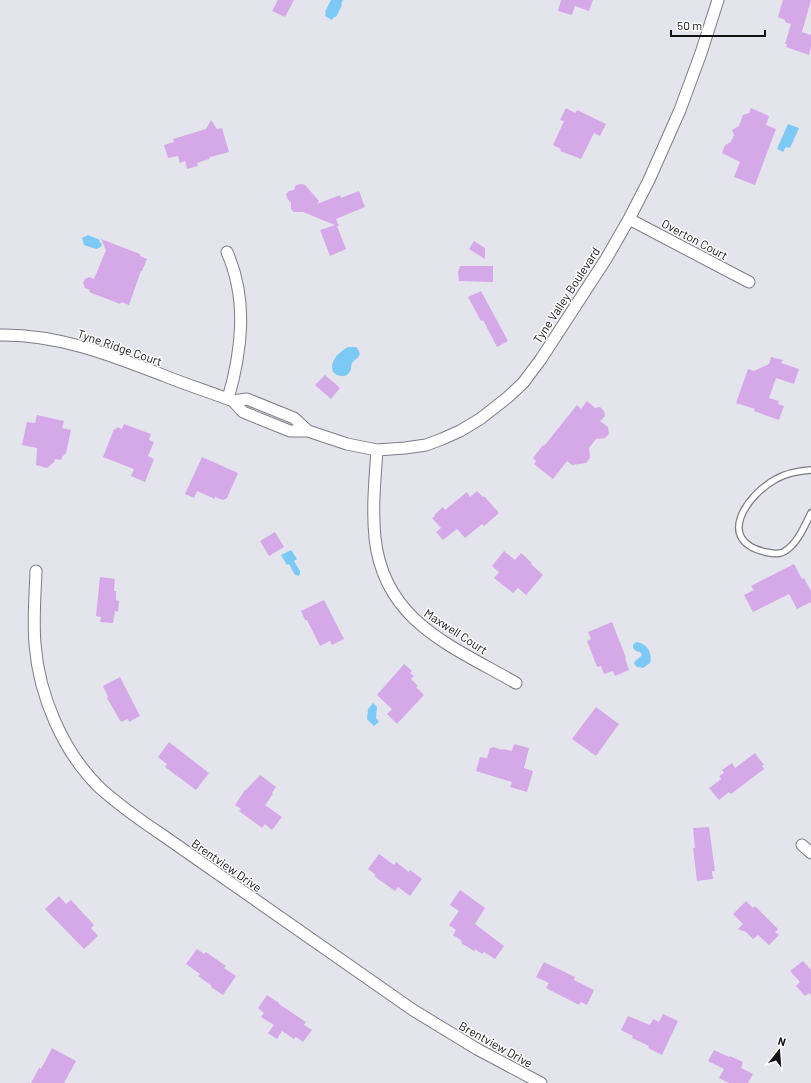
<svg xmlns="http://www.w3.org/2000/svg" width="811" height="1083" font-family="Barlow,sans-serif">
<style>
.water{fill:#7cc9f6}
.building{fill:#d5a9e8}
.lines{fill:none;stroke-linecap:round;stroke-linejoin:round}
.service-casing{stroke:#7d7c85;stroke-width:8}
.minor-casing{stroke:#7d7c85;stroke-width:13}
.service{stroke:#fff;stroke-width:5.5}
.minor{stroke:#fff;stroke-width:11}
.labels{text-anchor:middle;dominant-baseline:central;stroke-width:3;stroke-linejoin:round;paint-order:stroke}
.street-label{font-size:12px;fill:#121215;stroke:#fff}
</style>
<rect width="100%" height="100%" fill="#e4e4ed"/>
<path class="water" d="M 331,0 L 343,0 L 341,4 L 342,5 L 336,17 L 334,17 L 332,20 L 325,16 L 326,13 L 325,12 Z
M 788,124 L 799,128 L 790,148 L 786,147 L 783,152 L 777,149 Z
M 88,235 L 100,240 L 99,241 L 102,244 L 101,247 L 96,249 L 84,245 L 82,238 Z
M 348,347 L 356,347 C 364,356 357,357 352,363 C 351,365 351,367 351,369 C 348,379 338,377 333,372 C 329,361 339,352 348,347 Z
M 291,550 L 297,559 L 294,561 L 300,571 L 300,574 L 299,576 L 295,575 L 289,564 L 287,565 L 281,555 Z
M 636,642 C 647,643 653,653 650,663 L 643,668 L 637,667 L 634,664 L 635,661 L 640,657 L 642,655 L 640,652 L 636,651 L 633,648 L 633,645 Z
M 373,703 L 377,707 L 376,718 L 379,722 L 374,726 L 367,719 L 368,709 Z"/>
<path class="building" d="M 278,0 L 294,0 L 285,17 L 272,11 Z
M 561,0 L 593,0 L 589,11 L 575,6 L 572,15 L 558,11 Z
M 783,0 L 811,0 L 802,32 L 811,35 L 811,47 L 809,55 L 786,47 L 787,44 L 785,44 L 791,24 L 785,22 L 785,20 L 778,17 Z
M 566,108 L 575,113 L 577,110 L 606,124 L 600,136 L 594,133 L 581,159 L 560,151 L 561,149 L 553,145 L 564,121 L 560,120 Z
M 751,108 L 769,116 L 766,125 L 776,129 L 755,185 L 734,177 L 740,162 L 722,153 L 725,145 L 731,142 L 734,135 L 732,130 L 739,126 L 743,115 L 749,113 Z
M 211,120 L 217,129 L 222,128 L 229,152 L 210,157 L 209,159 L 197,163 L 198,166 L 187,169 L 185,161 L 180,163 L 178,156 L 168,158 L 164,145 L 174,142 L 173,139 L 206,129 Z
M 301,184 L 305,185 L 319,201 L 317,204 L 340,195 L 341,198 L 359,191 L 365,207 L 336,219 L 339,226 L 337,226 L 346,249 L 330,256 L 320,230 L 335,225 L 303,212 L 294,212 L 291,209 L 291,203 L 287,198 L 286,194 L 289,191 L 294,190 L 296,185 Z
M 101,239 L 140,254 L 140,256 L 147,259 L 142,271 L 141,271 L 129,305 L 121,302 L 120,304 L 89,292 L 90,290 L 85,288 L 83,283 L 85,279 L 89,277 L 94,279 L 106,250 Z
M 474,241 L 485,248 L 485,259 L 469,249 Z
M 460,266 L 493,266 L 493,282 L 459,281 L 458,272 Z
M 481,291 L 508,341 L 497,347 L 483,320 L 481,321 L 468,297 Z
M 771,357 L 783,360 L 781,363 L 799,369 L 794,384 L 776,378 L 769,398 L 779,401 L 778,404 L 784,406 L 779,420 L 754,411 L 755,409 L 736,403 L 748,369 L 754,371 L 769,364 Z
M 325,375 L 340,388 L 331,399 L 315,385 Z
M 587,401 L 595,408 L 600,407 L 604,411 L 605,416 L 600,421 L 608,427 L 609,434 L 605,438 L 596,439 L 589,448 L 590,458 L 586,463 L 572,465 L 567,461 L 553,479 L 534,464 L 536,461 L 533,458 L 543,445 L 544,446 L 577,405 L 581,409 Z
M 37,415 L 64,421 L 62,428 L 71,430 L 66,453 L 62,457 L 61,460 L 55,459 L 54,462 L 47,468 L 36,465 L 37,448 L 22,445 L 27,422 L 35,423 Z
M 124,424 L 151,434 L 149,440 L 154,442 L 148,456 L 154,459 L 145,482 L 131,476 L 134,469 L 103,457 L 114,429 L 115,430 L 117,427 L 122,429 Z
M 202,457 L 238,473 L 227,498 L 223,500 L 215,497 L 215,499 L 197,491 L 194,498 L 185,494 Z
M 477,491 L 483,497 L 484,496 L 499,513 L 484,526 L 482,524 L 465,538 L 457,529 L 443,540 L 436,532 L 441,528 L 432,518 L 435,516 L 434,515 L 443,507 L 445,510 L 467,492 L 470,497 Z
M 275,532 L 284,547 L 269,556 L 260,541 Z
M 504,551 L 515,560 L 521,553 L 532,563 L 531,564 L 543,575 L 526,595 L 518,588 L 513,593 L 494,578 L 499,572 L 492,566 Z
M 794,564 L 802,579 L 804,578 L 811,591 L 811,602 L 797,609 L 789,594 L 753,612 L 744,595 L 754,590 L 751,586 Z
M 100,577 L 115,579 L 114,591 L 116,591 L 116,600 L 119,601 L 118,612 L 115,611 L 113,623 L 100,622 L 101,617 L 96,616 Z
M 324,600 L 344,639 L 332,645 L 330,641 L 320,646 L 307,620 L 305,620 L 301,611 Z
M 612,622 L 626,658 L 625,658 L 629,670 L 615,676 L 613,671 L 604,674 L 601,666 L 597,667 L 587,641 L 591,639 L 588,632 Z
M 404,664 L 412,671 L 410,673 L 414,676 L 411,679 L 418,686 L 416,687 L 424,695 L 397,724 L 387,714 L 392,709 L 377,695 Z
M 120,677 L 140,716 L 129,722 L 128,719 L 121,722 L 107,698 L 108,697 L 103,686 Z
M 596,707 L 619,724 L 596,756 L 572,739 Z
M 169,742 L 209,773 L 196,790 L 165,767 L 167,764 L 158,757 Z
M 514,744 L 529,748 L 524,768 L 533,771 L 527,792 L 510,787 L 512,782 L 476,771 L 480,757 L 487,758 L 490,748 L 492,748 L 492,747 L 503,750 L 503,749 L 512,751 Z
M 755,753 L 764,765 L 762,766 L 764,769 L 731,794 L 729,792 L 719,800 L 709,788 L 720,780 L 721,779 L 719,776 L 724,773 L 722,770 L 732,763 L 735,768 Z
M 260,775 L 276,787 L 272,793 L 273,794 L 265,805 L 282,817 L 272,830 L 265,824 L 262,828 L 239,811 L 241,809 L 235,805 L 245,790 L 246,790 Z
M 709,827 L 715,871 L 712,871 L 713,879 L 697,881 L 693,848 L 695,848 L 693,828 Z
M 379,854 L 394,865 L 396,862 L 409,872 L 410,870 L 422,879 L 410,896 L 398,887 L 395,891 L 374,876 L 376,875 L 368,869 Z
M 460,890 L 485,908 L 475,924 L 504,946 L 495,959 L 484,952 L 482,954 L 475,949 L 474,951 L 461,943 L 462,941 L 453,935 L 456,930 L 449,925 L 459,911 L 450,905 Z
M 59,896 L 66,904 L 71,900 L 94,925 L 91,928 L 98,936 L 84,949 L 45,909 Z
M 746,901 L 753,908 L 755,906 L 778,929 L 775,932 L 779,935 L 769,945 L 758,935 L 753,939 L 746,932 L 738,929 L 743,924 L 733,914 Z
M 197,949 L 204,954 L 206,952 L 226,966 L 224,968 L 236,976 L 223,995 L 211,987 L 212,986 L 198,976 L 200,974 L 186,964 Z
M 803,961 L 811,970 L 811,995 L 809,993 L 805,996 L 796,986 L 800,982 L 790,971 Z
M 544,962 L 575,977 L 574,980 L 594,990 L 587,1005 L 581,1002 L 579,1005 L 546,988 L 549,983 L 536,977 Z
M 267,995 L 279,1003 L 279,1004 L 306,1022 L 304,1025 L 312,1030 L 303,1042 L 296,1037 L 294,1039 L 282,1031 L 277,1039 L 268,1033 L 274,1025 L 261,1017 L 264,1013 L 258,1008 Z
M 663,1014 L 678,1021 L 662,1055 L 648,1048 L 649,1046 L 632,1038 L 633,1036 L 621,1030 L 628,1016 L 650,1025 L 653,1019 L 659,1022 Z
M 52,1048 L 76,1061 L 64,1083 L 31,1083 L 39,1068 L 41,1069 Z
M 714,1050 L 729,1057 L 730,1056 L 743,1062 L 741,1068 L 753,1074 L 748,1083 L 729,1083 L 719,1078 L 724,1069 L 708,1061 Z"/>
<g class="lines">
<defs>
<path id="service" d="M 811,470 C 799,471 786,473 776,479 C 747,495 715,540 765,552 C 774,554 781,555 788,549 C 799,540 805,525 811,513"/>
<path id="minor" d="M 629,219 L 749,282
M 227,252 C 248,300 242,350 228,399
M 0,335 C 58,334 111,355 165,376 C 187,385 210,392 233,401 L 243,412 L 290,431 L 308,431 L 347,444 L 377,450 L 405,448 L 426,445 L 442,439 L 460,431 L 480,419 L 508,397 L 523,383 L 541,359 L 606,259 L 629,219 L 649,180 L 680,110 L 701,53 L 718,0
M 233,401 L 247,399 L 294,418 L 308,431
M 377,450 C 375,479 372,509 375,538 C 384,622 452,646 516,683
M 36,571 C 35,596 33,620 35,644 C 39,696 63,752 100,788 C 119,805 140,820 161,834 L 413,1010 L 477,1049 L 541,1083
M 802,845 L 811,853"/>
</defs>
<use href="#service" class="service-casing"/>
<use href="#minor" class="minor-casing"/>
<use href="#service" class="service"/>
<use href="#minor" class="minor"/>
</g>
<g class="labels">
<g class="street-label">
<text transform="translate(695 239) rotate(28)">Overton Court</text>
<text transform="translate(566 295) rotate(-57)">Tyne Valley Boulevard</text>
<text transform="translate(120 347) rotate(19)">Tyne Ridge Court</text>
<text transform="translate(456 631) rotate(33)">Maxwell Court</text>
<text transform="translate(227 865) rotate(35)">Brentview Drive</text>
<text transform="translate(496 1044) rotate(29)">Brentview Drive</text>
</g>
</g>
<g transform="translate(779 1051) rotate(17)" stroke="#ffffff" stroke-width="3" paint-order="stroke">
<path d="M0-3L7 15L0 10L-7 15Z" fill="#121215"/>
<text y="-6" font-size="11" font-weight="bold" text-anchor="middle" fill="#121215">N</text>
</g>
<path d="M671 30v6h94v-6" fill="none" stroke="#121215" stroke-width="2"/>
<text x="677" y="30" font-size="12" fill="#121215" stroke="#ffffff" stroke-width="3" paint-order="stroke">50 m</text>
</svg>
